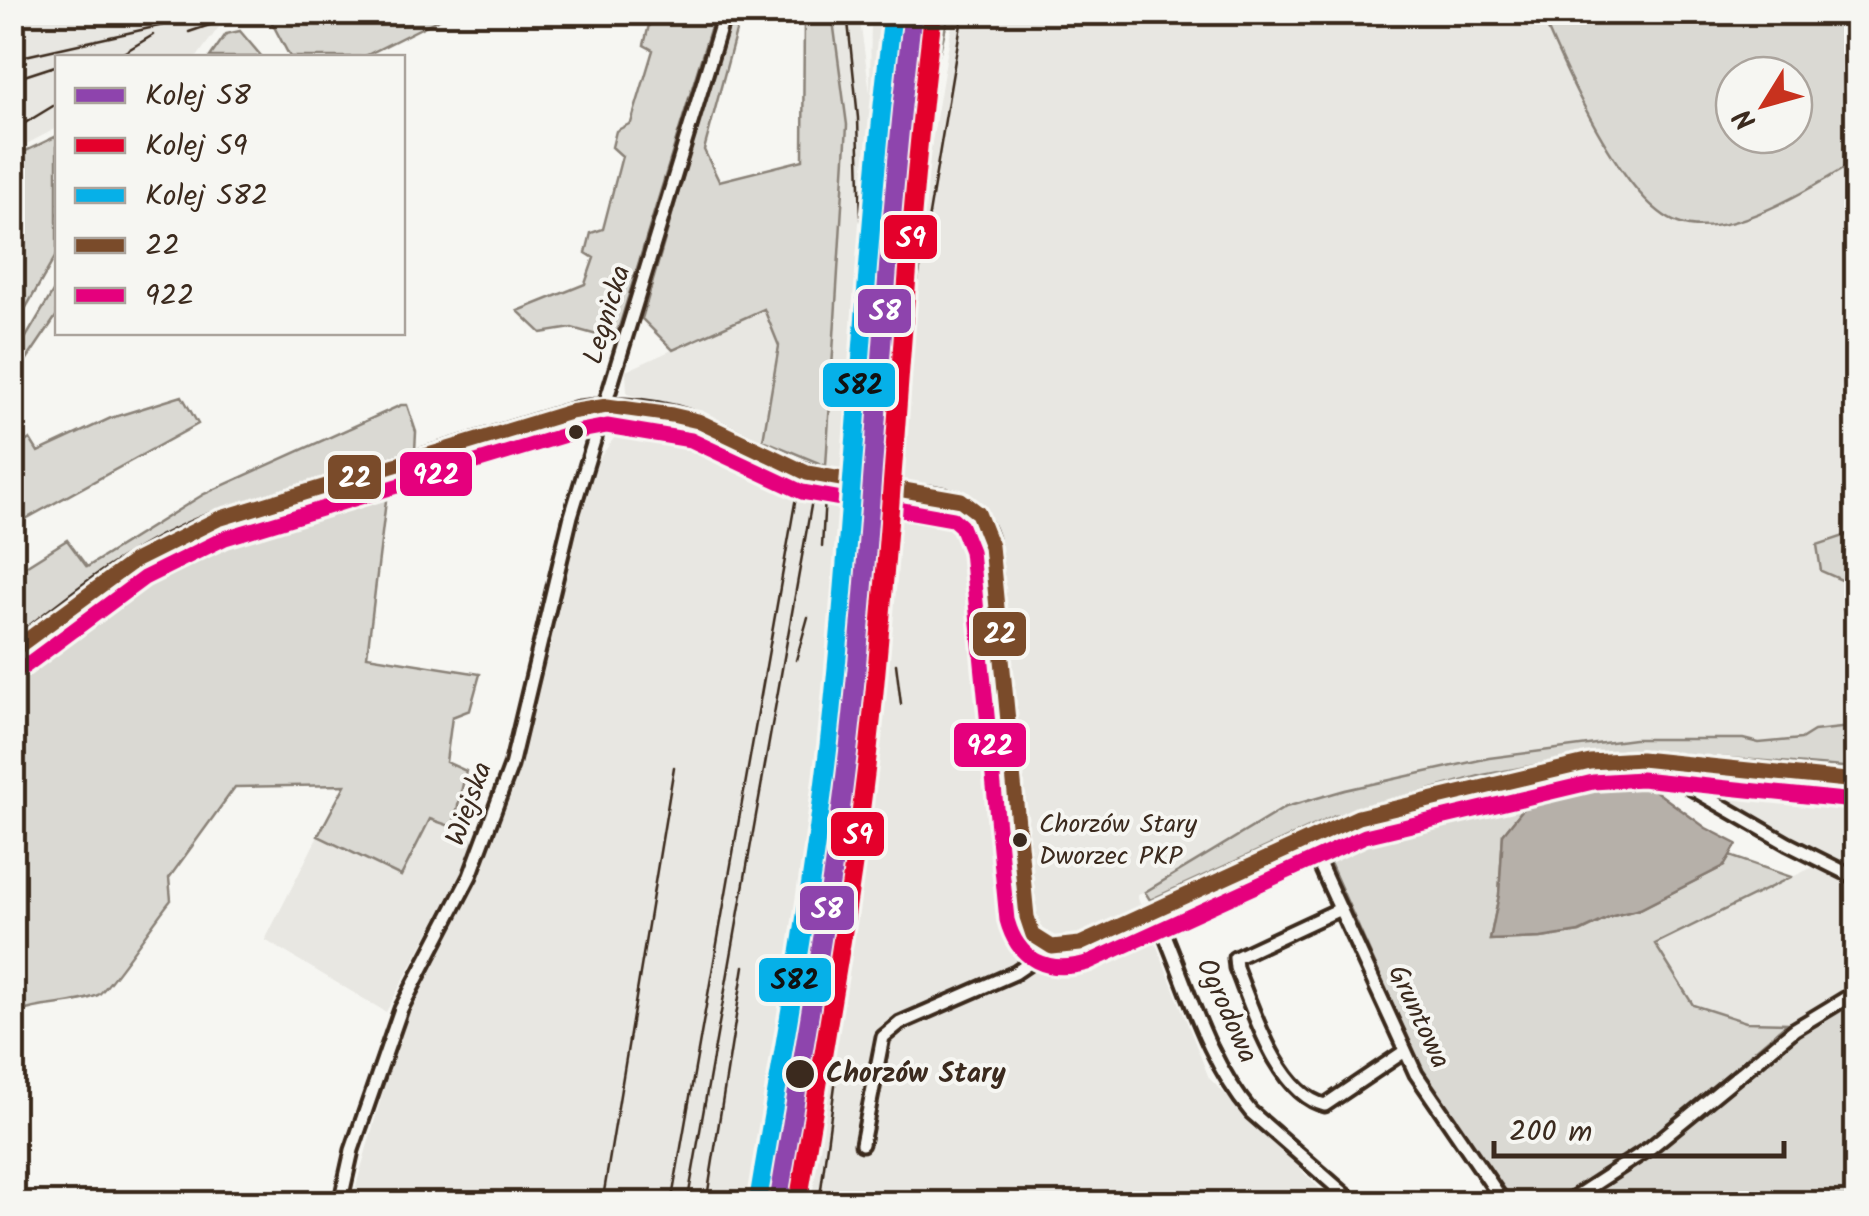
<svg xmlns="http://www.w3.org/2000/svg" width="1869" height="1216" font-family="Kalam,sans-serif">
<style>
.built{fill:#e8e7e2}
.green{fill:#dad9d3;stroke:#8a8278;stroke-width:2.5;fill-rule:evenodd}
.water{fill:#b6b0a9;stroke:#857a71;stroke-width:2.5}
.lines{fill:none;stroke-linecap:round;stroke-linejoin:round}
.tertiary-tunnel{stroke:#d1cdc8;stroke-width:14;stroke-dasharray:14 7;stroke-linecap:butt}
.minor-casing{stroke:#3b2a1e;stroke-width:19}
.tertiary-casing{stroke:#3b2a1e;stroke-width:21}
.minor{stroke:#f6f6f2;stroke-width:11}
.tertiary{stroke:#f6f6f2;stroke-width:14}
.rail{stroke:#3b2a1e;stroke-width:2.5}
.bus-1-casing{stroke:#f6f6f2;stroke-width:22}
.bus-2-casing{stroke:#f6f6f2;stroke-width:22}
.bus-1{stroke:#7a4b2a;stroke-width:15}
.bus-2{stroke:#e5007d;stroke-width:15}
.rail-1-casing{stroke:#f6f6f2;stroke-width:25}
.rail-2-casing{stroke:#f6f6f2;stroke-width:25}
.rail-3-casing{stroke:#f6f6f2;stroke-width:25}
.rail-1{stroke:#8e44ad;stroke-width:18}
.rail-2{stroke:#e4002b;stroke-width:18}
.rail-3{stroke:#06b0e8;stroke-width:18}
.bus-dot{fill:#3b2a1e;stroke:#f6f6f2;stroke-width:4}
.labels{text-anchor:middle;dominant-baseline:central;stroke-width:8;stroke-linejoin:round;paint-order:stroke}
.bus-label{font-size:26px;fill:#3b2a1e;stroke:#f6f6f2;text-anchor:start}
.street-label{font-size:28px;fill:#3b2a1e;stroke:#f6f6f2}
.stop-label{font-size:28px;font-weight:bold;fill:#3b2a1e;stroke:#f6f6f2;text-anchor:start}
.line-badge{stroke:#f6f6f2;stroke-width:4}
.badge-label{font-size:28px;text-anchor:middle;font-weight:bold;fill:#fff}
.pale-badge-label{font-size:28px;text-anchor:middle;font-weight:bold;fill:#111}
</style>
<rect width="100%" height="100%" fill="#f6f6f2"/>
<filter id="ink" filterUnits="userSpaceOnUse"><feTurbulence type="fractalNoise" baseFrequency=".01" numOctaves="2"/><feDisplacementMap in="SourceGraphic" scale="20" xChannelSelector="R" yChannelSelector="G"/><feConvolveMatrix kernelMatrix="1 2 1 2 8 2 1 2 1" color-interpolation-filters="sRGB"/></filter>
<g filter="url(#ink)">
<path class="built" d="M 13,12 L 274,12 L 274,13 L 237,20 L 219,27 L 197,57 L 58,58 L 57,128 L 13,151 Z
M 832,13 L 859,13 L 870,93 L 871,13 L 889,13 L 886,193 L 881,236 L 890,198 L 907,13 L 926,13 L 913,124 L 895,360 L 954,13 L 1541,13 L 1561,62 L 1593,121 L 1807,191 L 1856,161 L 1856,532 L 1818,545 L 1853,585 L 1843,608 L 1852,630 L 1848,646 L 1856,653 L 1856,728 L 1814,731 L 1801,739 L 1759,743 L 1743,739 L 1634,739 L 1489,758 L 1345,790 L 1286,807 L 1137,896 L 1209,1078 L 1334,1203 L 351,1204 L 404,1017 L 463,907 L 598,460 L 620,430 L 723,453 L 823,501 L 829,487 L 830,467 L 826,466 L 847,126 Z
M 764,308 L 779,346 L 763,440 L 627,394 L 626,371 Z
M 1679,771 L 1856,789 L 1856,872 L 1676,776 Z
M 430,819 L 479,841 L 386,1012 L 265,940 L 318,836 L 401,876 Z
M 1815,866 L 1856,888 L 1856,981 L 1787,1023 L 1746,1022 L 1693,1005 L 1655,944 Z"/>
<path class="green" d="M 331,12 L 451,12 L 451,13 L 363,57 L 290,57 L 270,19 Z
M 662,13 L 715,13 L 615,340 L 572,328 L 541,333 L 518,311 L 585,284 L 594,258 L 586,253 L 591,233 L 603,229 L 622,156 L 612,147 L 616,131 L 631,123 L 653,50 L 644,45 L 649,25 L 660,20 Z
M 730,13 L 741,13 L 704,150 L 719,181 L 803,160 L 804,13 L 832,13 L 847,125 L 826,466 L 763,440 L 779,346 L 764,309 L 673,350 L 642,319 Z
M 889,13 L 907,13 L 890,198 L 878,256 L 886,193 Z
M 926,13 L 949,13 L 933,81 L 913,123 Z
M 1541,13 L 1856,13 L 1856,161 C 1815,186 1727,242 1678,223 C 1623,203 1563,66 1541,13 ZM 1734,75 L 1794,75 L 1794,135 L 1734,135 Z
M 240,31 L 262,57 L 210,57 L 226,34 Z
M 57,136 L 57,254 L 13,330 L 13,157 Z
M 57,285 L 57,315 L 13,380 L 13,359 Z
M 182,396 L 198,424 L 13,526 L 13,449 L 30,439 L 38,452 L 111,418 Z
M 401,405 L 407,405 L 416,432 L 415,451 L 201,517 L 96,575 L 13,640 L 13,574 L 67,540 L 87,567 L 204,494 Z
M 452,451 L 456,492 L 432,492 L 427,459 Z
M 389,476 L 367,656 L 480,674 L 470,710 L 452,717 L 446,762 L 466,771 L 453,827 L 430,819 L 401,876 L 318,836 L 345,785 L 235,787 L 169,878 L 171,900 C 159,914 106,992 98,995 C 71,1007 39,1002 13,1015 L 13,663 L 117,578 L 213,530 Z
M 1856,532 L 1856,653 L 1848,647 L 1852,630 L 1843,608 L 1853,585 L 1821,571 L 1817,545 Z
M 1850,727 L 1856,728 L 1856,768 L 1639,751 L 1588,755 L 1483,775 L 1335,816 L 1150,900 L 1145,892 L 1286,807 L 1345,790 L 1489,758 L 1634,739 L 1743,739 L 1759,743 L 1801,739 L 1814,731 Z
M 1535,794 L 1503,834 L 1499,895 L 1490,940 L 1541,938 L 1580,932 L 1613,916 L 1640,909 L 1724,866 L 1730,856 L 1791,877 L 1655,944 L 1693,1005 L 1746,1022 L 1787,1023 L 1645,1144 L 1549,1203 L 1513,1203 L 1428,1083 L 1322,845 Z
M 1844,1003 L 1856,1013 L 1856,1203 L 1575,1204 L 1649,1154 L 1758,1059 Z"/>
<path class="water" d="M 1600,777 L 1643,782 L 1706,828 L 1737,844 L 1724,866 L 1640,909 L 1613,916 L 1579,932 L 1541,938 L 1490,940 L 1499,895 L 1503,834 L 1535,794 Z"/>
<g class="lines">
<path class="tertiary-tunnel" d="M 828,478 L 907,492"/>
<defs>
<path id="minor" d="M 1646,762 L 1788,844 L 1856,878
M 1308,839 L 1416,1074 L 1505,1204
M 1154,909 C 1185,976 1203,1055 1251,1112 L 1356,1204
M 1340,909 L 1235,958 L 1236,968 C 1252,1007 1278,1095 1325,1105 L 1405,1051
M 862,1144 L 883,1037 L 900,1023 L 1015,973 L 1034,960 L 1044,946
M 340,1204 L 352,1150 L 401,1009 L 470,876 L 511,766 L 571,516 L 725,12
M 1564,1204 L 1650,1148 L 1795,1029 L 1856,992"/>
<path id="tertiary" d="M 907,492 C 952,496 978,497 991,546 L 1027,917 C 1032,946 1052,954 1080,944 L 1358,817 L 1590,762 L 1641,759 L 1856,781
M 12,651 C 82,595 133,553 218,519 L 578,409 C 616,403 665,408 701,423 C 744,440 783,467 828,478"/>
</defs>
<use href="#minor" class="minor-casing"/>
<use href="#tertiary" class="tertiary-casing"/>
<use href="#minor" class="minor"/>
<use href="#tertiary" class="tertiary"/>
<path class="rail" d="M 43,12 L 97,21 L 142,17
M 189,32 L 248,12
M 115,58 L 153,35
M 12,59 L 199,17
M 12,80 L 58,65
M 12,131 L 58,103
M 873,211 L 881,133 L 880,12
M 822,547 L 825,497
M 796,660 L 808,617
M 896,664 L 901,704
M 602,1204 L 674,767
M 671,1204 L 796,497
M 687,1204 L 812,500
M 706,1204 L 744,966
M 770,1204 L 835,792 L 849,672 L 867,436 L 858,118 L 847,12
M 800,1204 L 884,700 L 889,454 L 963,12
M 819,1204 L 835,1085"/>
<defs>
<path id="bus-1" d="M 12,651 L 134,561 L 218,519 L 570,412 L 607,406 L 672,415 L 698,421 L 807,473 L 961,500 L 978,513 L 991,546 L 1027,917 L 1033,935 L 1052,947 L 1080,944 L 1358,817 L 1590,762 L 1641,759 L 1856,781"/>
<path id="bus-2" d="M 24,667 L 144,578 L 225,538 L 575,432 L 607,426 L 691,440 L 802,492 L 953,519 L 961,526 L 971,551 L 1007,920 C 1018,961 1048,974 1087,963 L 1365,836 L 1593,782 L 1641,779 L 1854,801"/>
</defs>
<use href="#bus-1" class="bus-1-casing"/>
<use href="#bus-2" class="bus-2-casing"/>
<use href="#bus-1" class="bus-1"/>
<use href="#bus-2" class="bus-2"/>
<defs>
<path id="rail-1" d="M 778,1204 C 805,1041 835,879 852,716 C 876,482 884,246 913,12"/>
<path id="rail-2" d="M 798,1204 C 825,1042 855,880 872,717 C 896,483 904,248 933,14"/>
<path id="rail-3" d="M 758,1201 C 785,1039 815,877 832,714 C 856,481 864,246 893,12"/>
</defs>
<use href="#rail-1" class="rail-1-casing"/>
<use href="#rail-2" class="rail-2-casing"/>
<use href="#rail-3" class="rail-3-casing"/>
<use href="#rail-1" class="rail-1"/>
<use href="#rail-2" class="rail-2"/>
<use href="#rail-3" class="rail-3"/>
</g>
</g>
<g class="bus-dot">
<circle cx="576" cy="432" r="9"/>
<circle cx="1020" cy="840" r="9"/>
<circle cx="800" cy="1074" r="16"/>
</g>
<g class="labels">
<g class="bus-label">
<text x="1039" y="825">Chorzów Stary<tspan x="1039" dy="32">Dworzec PKP</tspan></text>
</g>
<g class="street-label">
<text transform="translate(608 315) rotate(-73)">Legnicka</text>
<text transform="translate(470 804) rotate(-70)">Wiejska</text>
<text transform="translate(1226 1011) rotate(66)">Ogrodowa</text>
<text transform="translate(1418 1017) rotate(65)">Gruntowa</text>
</g>
<g class="stop-label">
<text x="826" y="1074">Chorzów Stary</text>
</g>
</g>
<g class="line-badge">
<rect x="882" y="213" width="57" height="48" rx="10" fill="#e4002b"/>
<rect x="856" y="287" width="57" height="48" rx="10" fill="#8e44ad"/>
<rect x="821" y="361" width="76" height="48" rx="10" fill="#06b0e8"/>
<rect x="398" y="450" width="76" height="48" rx="10" fill="#e5007d"/>
<rect x="326" y="453" width="57" height="48" rx="10" fill="#7a4b2a"/>
<rect x="971" y="610" width="57" height="48" rx="10" fill="#7a4b2a"/>
<rect x="952" y="721" width="76" height="48" rx="10" fill="#e5007d"/>
<rect x="829" y="810" width="57" height="48" rx="10" fill="#e4002b"/>
<rect x="798" y="884" width="58" height="48" rx="10" fill="#8e44ad"/>
<rect x="757" y="956" width="76" height="48" rx="10" fill="#06b0e8"/>
</g>
<g class="badge-label">
<text x="911" y="247">S9</text>
<text x="885" y="320">S8</text>
<text x="436" y="484">922</text>
<text x="355" y="487">22</text>
<text x="1000" y="643">22</text>
<text x="990" y="755">922</text>
<text x="858" y="844">S9</text>
<text x="827" y="918">S8</text>
</g>
<g class="pale-badge-label">
<text x="859" y="394">S82</text>
<text x="795" y="989">S82</text>
</g>
<rect width="1869" height="1216" fill="none" stroke="#f6f6f2" stroke-width="50"/>
<rect x="25" y="25" width="1819" height="1166" fill="none" stroke="#3b2a1e" stroke-width="4" filter="url(#ink)"/>
<rect x="55" y="55" width="350" height="280" fill="#f6f6f2" stroke="#aba49d" stroke-width="2.5"/>
<rect x="75" y="88" width="50" height="15" fill="#8e44ad" stroke="#aba49d" stroke-width="2.5"/>
<text x="145" y="105" font-size="30" fill="#3b2a1e">Kolej S8</text>
<rect x="75" y="138" width="50" height="15" fill="#e4002b" stroke="#aba49d" stroke-width="2.5"/>
<text x="145" y="155" font-size="30" fill="#3b2a1e">Kolej S9</text>
<rect x="75" y="188" width="50" height="15" fill="#06b0e8" stroke="#aba49d" stroke-width="2.5"/>
<text x="145" y="205" font-size="30" fill="#3b2a1e">Kolej S82</text>
<rect x="75" y="238" width="50" height="15" fill="#7a4b2a" stroke="#aba49d" stroke-width="2.5"/>
<text x="145" y="255" font-size="30" fill="#3b2a1e">22</text>
<rect x="75" y="288" width="50" height="15" fill="#e5007d" stroke="#aba49d" stroke-width="2.5"/>
<text x="145" y="305" font-size="30" fill="#3b2a1e">922</text>
<g transform="translate(1764 105) rotate(233)"><circle r="48" fill="#f6f6f2" stroke="#aba49d" stroke-width="2.5"/>
<path d="M0-8L18 38L0 25L-18 38Z" fill="#c8321e"/>
<text y="-15" font-size="28" font-weight="bold" text-anchor="middle" fill="#3b2a1e">N</text>
</g>
<path d="M1494 1141v15h290v-15" fill="none" stroke="#3b2a1e" stroke-width="5"/>
<text x="1509" y="1141" font-size="30" fill="#3b2a1e" stroke="#f6f6f2" stroke-width="8" paint-order="stroke">200 m</text>
</svg>
